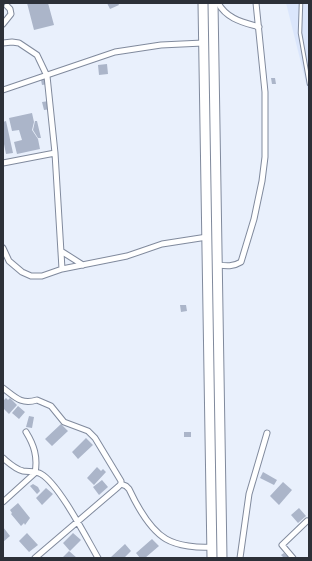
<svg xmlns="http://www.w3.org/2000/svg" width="312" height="561" font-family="Spectral,serif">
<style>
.built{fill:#dbe6fc}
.building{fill:#abb5c9}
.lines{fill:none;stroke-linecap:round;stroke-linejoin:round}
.lane-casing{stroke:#808a9d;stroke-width:4.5}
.street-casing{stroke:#808a9d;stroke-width:7}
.highway-casing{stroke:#808a9d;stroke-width:11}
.lane{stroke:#fff;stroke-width:2.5}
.street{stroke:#fff;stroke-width:5}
.highway{stroke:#fff;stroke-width:9}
</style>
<rect width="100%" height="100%" fill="#e9f0fc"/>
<path class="built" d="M 286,3 L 309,3 L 309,95 Z"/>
<path class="building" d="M 27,3 L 48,3 L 54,25 L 34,30 Z
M 107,3 L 118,3 L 119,5 L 110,9 Z
M 107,64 L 108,74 L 99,75 L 98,65 Z
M 271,78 L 275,78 L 276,84 L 272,84 Z
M 47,79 L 48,84 L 42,85 L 41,80 Z
M 49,101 L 51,109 L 44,110 L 42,102 Z
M 32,113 L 34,122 L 32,130 L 38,139 L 40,149 L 17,154 L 14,142 L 22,140 L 19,130 L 12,131 L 9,118 Z
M 6,121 L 13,153 L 6,154 L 3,139 L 3,122 Z
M 35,121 L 37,121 L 41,138 L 38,138 L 33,130 Z
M 180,305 L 186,305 L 187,311 L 181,312 Z
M 6,398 L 8,400 L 10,398 L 17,405 L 9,414 L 3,408 L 3,401 Z
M 18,406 L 25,412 L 19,419 L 12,413 Z
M 29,416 L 34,417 L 32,428 L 26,427 Z
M 61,424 L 68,431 L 52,446 L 45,439 Z
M 184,432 L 191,432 L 191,437 L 184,437 Z
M 86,438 L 93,445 L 78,459 L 72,452 Z
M 97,467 L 101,471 L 103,469 L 106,472 L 94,485 L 87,478 Z
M 263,472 L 277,480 L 274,485 L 260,478 Z
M 102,480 L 108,487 L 99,495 L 93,487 Z
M 283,482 L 292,490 L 279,505 L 270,496 Z
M 33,484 L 38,487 L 40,491 L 37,494 L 30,486 Z
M 46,488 L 53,494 L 42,505 L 36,498 Z
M 18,503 L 30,518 L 25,525 L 24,523 L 21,526 L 11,514 L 12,513 L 10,510 Z
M 299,508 L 306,516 L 298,523 L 291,515 Z
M 3,527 L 10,536 L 3,542 Z
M 27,533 L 38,545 L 29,552 L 19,541 Z
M 73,533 L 81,540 L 70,551 L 63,543 Z
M 152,539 L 159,546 L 145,558 L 140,558 L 136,553 Z
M 125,544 L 131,551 L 124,558 L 112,558 L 111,557 Z
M 69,551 L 77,558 L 62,558 Z
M 284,553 L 289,558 L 282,558 L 283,557 L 281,555 Z"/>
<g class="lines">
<defs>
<path id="lane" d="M 301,3 L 300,33 L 309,84"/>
<path id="street" d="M 218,3 C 227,19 242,22 259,27
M 3,24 L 11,14 L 10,9 L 7,6
M 3,43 L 12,42 L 19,43 L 37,55 L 47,76 L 55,153 L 62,269
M 3,90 L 115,52 L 161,45 L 203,43
M 3,163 L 55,153
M 3,248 L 9,261 L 22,272 L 31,276 L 42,276 L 62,269 L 127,256 L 162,244 L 207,237
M 61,251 L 83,265
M 217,265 C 226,266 233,267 241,262 L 254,219 L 262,181 L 265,157 L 265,92 L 256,3
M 3,388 C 15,397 21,405 37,400 L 51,406 L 64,422 L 88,431 L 95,438 L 121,481 L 121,484 L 118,487 L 35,558
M 3,458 C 9,463 15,469 23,471 C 29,472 36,471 41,474 C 59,484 87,539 98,558
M 121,484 L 126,486 L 129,489 C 137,506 149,529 166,539 C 178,546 198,548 212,547
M 3,502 L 35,473 C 38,457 34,445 26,432
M 240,558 L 249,494 L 267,433
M 293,558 L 282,545 L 307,521"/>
<path id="highway" d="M 203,3 L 212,558
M 213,3 L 222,558"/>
</defs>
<use href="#lane" class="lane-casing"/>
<use href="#street" class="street-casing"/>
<use href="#highway" class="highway-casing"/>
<use href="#lane" class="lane"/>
<use href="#street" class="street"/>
<use href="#highway" class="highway"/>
</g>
<rect width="312" height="561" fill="none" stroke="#2c3038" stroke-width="8"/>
</svg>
